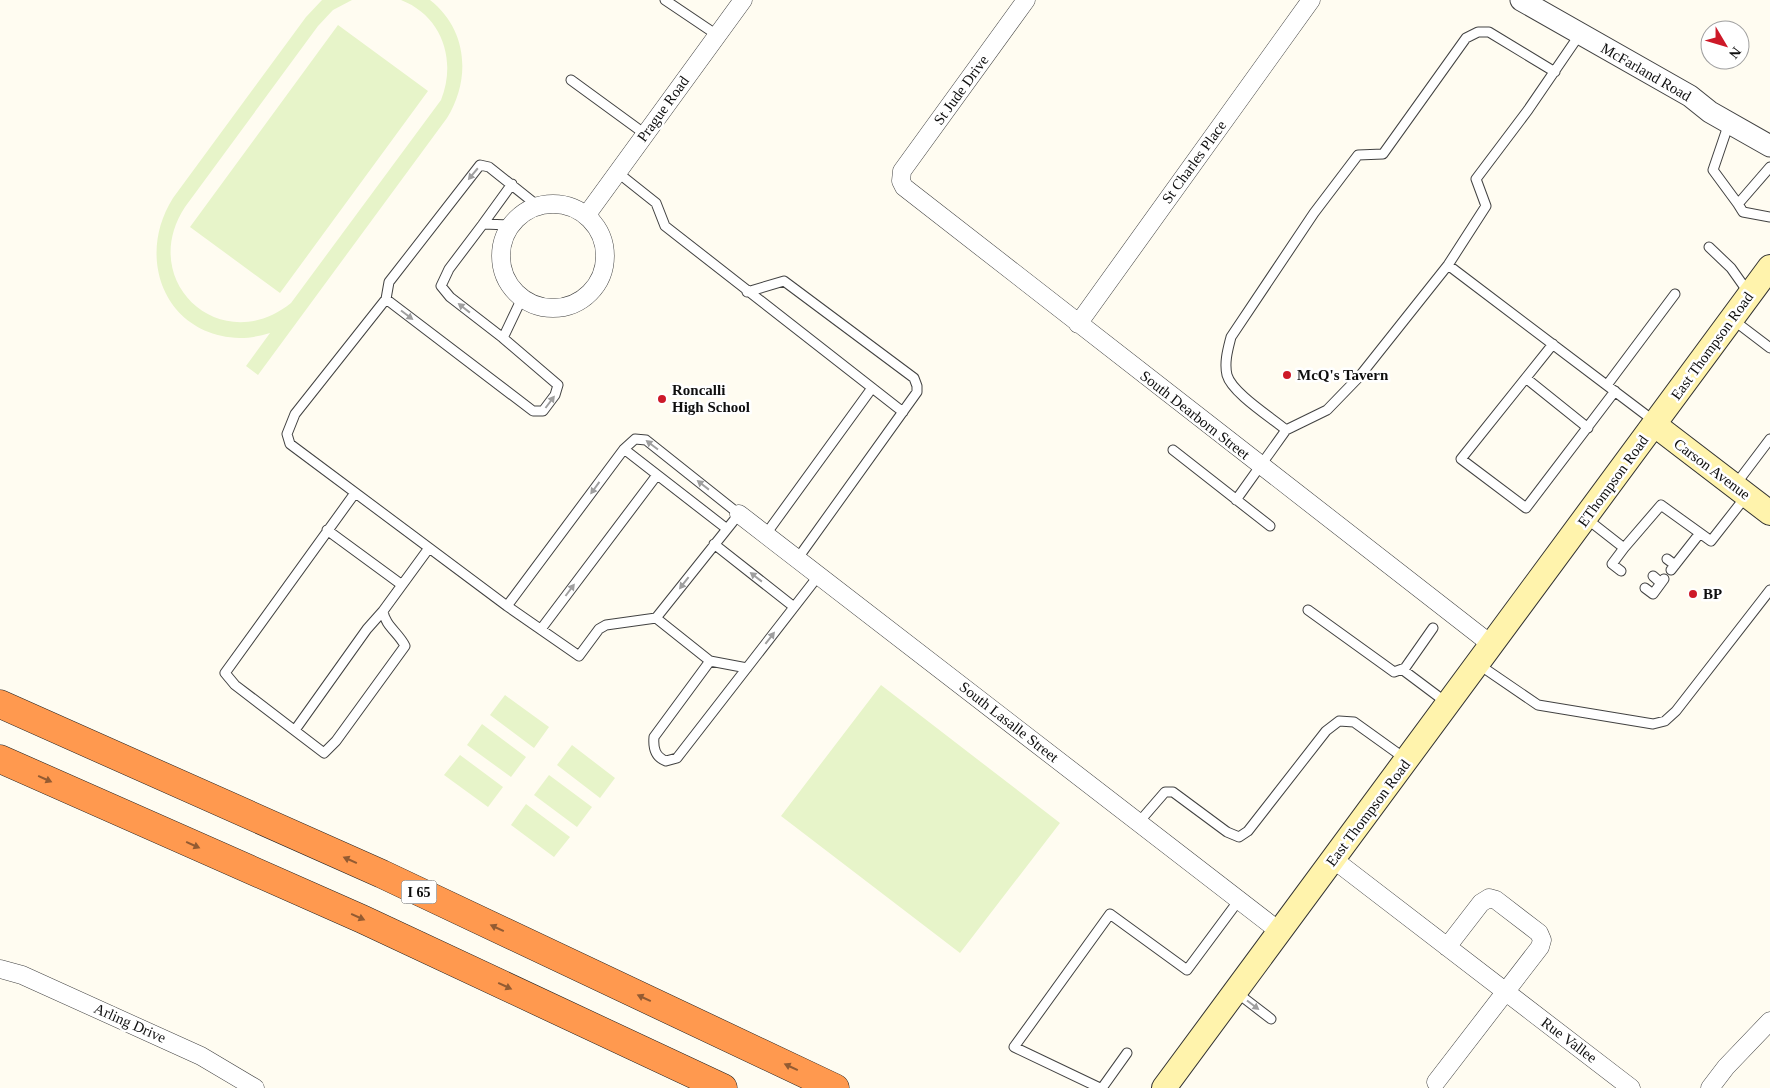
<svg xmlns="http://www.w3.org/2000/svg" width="1770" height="1088" font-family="Georgia,serif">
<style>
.pitch{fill:#e7f4c9}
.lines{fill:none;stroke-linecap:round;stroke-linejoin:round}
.service-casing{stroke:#424242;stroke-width:11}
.minor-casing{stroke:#424242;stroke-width:19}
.tertiary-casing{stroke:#424242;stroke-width:23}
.secondary-casing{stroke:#313131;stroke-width:26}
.motorway-casing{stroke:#202020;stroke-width:29}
.service{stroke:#fff;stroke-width:9}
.minor{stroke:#fff;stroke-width:18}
.tertiary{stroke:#fff;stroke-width:21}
.secondary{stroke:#fff3ac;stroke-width:24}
.motorway{stroke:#ff994f;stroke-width:28}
.oneway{fill:#9f9f9f}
.oneway2{fill:#935b32}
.poi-dot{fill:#cd1928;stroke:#fff;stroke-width:2}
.labels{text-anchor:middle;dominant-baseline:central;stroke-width:5;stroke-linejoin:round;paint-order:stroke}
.shield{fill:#fff;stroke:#575757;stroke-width:1}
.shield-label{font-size:14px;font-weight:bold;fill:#0f0f0f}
.street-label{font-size:15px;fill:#0f0f0f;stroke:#fff}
.poi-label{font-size:15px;font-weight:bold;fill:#0f0f0f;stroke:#fff;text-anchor:start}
</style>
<rect width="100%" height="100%" fill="#fffcf1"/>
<path class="pitch" d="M 322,0 L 352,0 L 333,10 L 318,26 L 185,207 C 136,282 222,359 291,303 L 441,100 C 457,60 442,16 401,0 L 430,0 C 468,30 471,79 447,118 L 258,375 L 246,366 L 270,333 C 260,336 250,338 240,338 C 165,336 135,258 173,198 L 306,17 Z
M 338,25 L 428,91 L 280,293 L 190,227 Z
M 881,685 L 1060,823 L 960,953 L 781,816 Z
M 505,695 L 549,727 L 534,748 L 490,715 Z
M 482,724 L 526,757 L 511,777 L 467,745 Z
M 572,745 L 615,778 L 600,798 L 557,765 Z
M 460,755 L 503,787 L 488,807 L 444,775 Z
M 549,775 L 592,807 L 577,827 L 534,795 Z
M 526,804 L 570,837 L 554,857 L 511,825 Z"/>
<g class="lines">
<defs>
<path id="service" d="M 665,0 L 717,35
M 571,80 L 645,134
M 1729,123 L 1713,170 L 1738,204
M 1770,167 L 1738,204 L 1743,212 L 1770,217
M 617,172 L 656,203 L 665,226 L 903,412
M 483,224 L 512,184
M 1709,247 L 1731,268 L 1748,292
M 1448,265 L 1654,421
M 747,292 L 784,281 L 914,378 L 917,386 L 917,392 L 798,558
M 522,298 L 503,338 L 558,385 L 555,395 L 543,411 L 533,411 L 386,299 L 389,282 L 480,165 L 489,167 L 538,206
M 386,299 L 295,414 L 287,434 L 290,444 L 507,606 L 579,656 L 599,629 L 606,625 L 656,618
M 1732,319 L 1770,348
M 503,338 L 450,297 L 441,286 L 449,269 L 483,224 L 512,225
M 1553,344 L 1461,459 L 1526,508 L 1615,391
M 1527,379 L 1588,428
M 1607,385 L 1675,294
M 1286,430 C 1272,418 1232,393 1227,375 C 1224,362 1228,349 1231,337 L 1314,213 L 1358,155 L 1383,154 L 1466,38 L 1478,32 L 1489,32 L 1555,72
M 624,449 L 727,529
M 1173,450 L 1270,526
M 1736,484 L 1770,439
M 355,493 L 225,673 L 235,685 L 324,753 L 336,741 L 405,646 C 399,633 385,626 383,611 L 429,548
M 1236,500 L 1286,430 L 1327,410 L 1359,377 L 1448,265 L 1486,206 L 1476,179 L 1528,110 L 1580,34
M 1587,519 L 1624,548 L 1661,505 L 1711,541 L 1747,495
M 327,530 L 402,585
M 766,534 L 872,388
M 714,544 L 794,607
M 1667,559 L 1675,565
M 1671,570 L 1700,533
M 1621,571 L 1612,564 L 1624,548
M 1653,576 L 1661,583
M 1645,588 L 1653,594 L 1664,579
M 507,606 L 624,449 L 635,439 L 646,440 L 739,514 L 656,618 L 710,661 L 747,668
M 1308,610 L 1394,672 L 1405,668 L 1433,628
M 541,629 L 657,475
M 710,661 L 654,737 C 653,748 655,757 666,761 L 677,758 L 819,575
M 1478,664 L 1538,705 L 1653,724 L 1665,721 L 1676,711 L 1770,590
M 1403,670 L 1447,703
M 295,730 L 367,629 L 383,611
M 1139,822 L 1165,792 L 1173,792 L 1227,832 L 1239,837 L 1248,831 L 1326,731 L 1339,721 L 1354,722 L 1407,760
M 1236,992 L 1271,1019
M 1100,1088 L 1014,1047 L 1110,914 L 1187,970 L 1239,900
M 1102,1088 L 1127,1053"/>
<path id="minor" d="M 1026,0 L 902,171 L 901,181 L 904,187 L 1492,645
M501 256a52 52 0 1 1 104 0a52 52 0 1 1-104 0Z
M 591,220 L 588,213 L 743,0
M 1078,324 L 1311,0
M 739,514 L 1279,931
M 1333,859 L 1631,1088
M 0,969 L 22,975 L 201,1056 L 255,1088
M 1436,1082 L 1540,947 L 1542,940 L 1539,933 L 1496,900 L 1489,898 L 1481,903 L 1447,947
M 1710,1088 L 1726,1067 L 1770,1021"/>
<path id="tertiary" d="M 1521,0 L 1690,96 L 1710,112 L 1770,146"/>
<path id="secondary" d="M 1655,425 L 1770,513
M 1164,1088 L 1770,267"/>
<path id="motorway" d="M 0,704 L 382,874 L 835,1088
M 0,759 L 362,919 L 723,1088"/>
</defs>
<use href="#service" class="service-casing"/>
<use href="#minor" class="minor-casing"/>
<use href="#tertiary" class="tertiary-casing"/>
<use href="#secondary" class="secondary-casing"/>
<use href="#motorway" class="motorway-casing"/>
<use href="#service" class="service"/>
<use href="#minor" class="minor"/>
<use href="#tertiary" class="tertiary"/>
<use href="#secondary" class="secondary"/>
<use href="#motorway" class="motorway"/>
</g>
<defs><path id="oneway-solid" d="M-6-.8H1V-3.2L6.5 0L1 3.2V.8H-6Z" transform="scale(1.25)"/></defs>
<g class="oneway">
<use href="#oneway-solid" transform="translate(473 174) rotate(130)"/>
<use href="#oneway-solid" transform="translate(464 308) rotate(-142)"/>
<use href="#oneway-solid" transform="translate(407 315) rotate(37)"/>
<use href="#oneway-solid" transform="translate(550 402) rotate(-53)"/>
<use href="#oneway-solid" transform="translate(652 445) rotate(-143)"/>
<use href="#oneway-solid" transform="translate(703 485) rotate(-142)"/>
<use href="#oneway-solid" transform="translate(595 488) rotate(126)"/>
<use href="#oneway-solid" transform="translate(756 577) rotate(-142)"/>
<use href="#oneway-solid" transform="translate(684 583) rotate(128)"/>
<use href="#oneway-solid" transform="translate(570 590) rotate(-53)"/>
<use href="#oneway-solid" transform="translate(770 638) rotate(-52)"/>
<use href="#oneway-solid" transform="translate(1253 1005) rotate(37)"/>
</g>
<g class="oneway2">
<use href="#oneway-solid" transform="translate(45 779) rotate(24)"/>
<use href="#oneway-solid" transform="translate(193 845) rotate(24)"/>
<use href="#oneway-solid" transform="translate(350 860) rotate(-156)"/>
<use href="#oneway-solid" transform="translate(358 917) rotate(24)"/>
<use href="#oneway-solid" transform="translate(497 928) rotate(-155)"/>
<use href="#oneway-solid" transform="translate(505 986) rotate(25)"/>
<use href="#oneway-solid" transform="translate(644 998) rotate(-155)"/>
<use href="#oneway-solid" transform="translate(791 1067) rotate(-155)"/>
</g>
<g class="poi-dot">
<circle cx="1287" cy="375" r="5"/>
<circle cx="662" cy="399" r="5"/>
<circle cx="1693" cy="594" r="5"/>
</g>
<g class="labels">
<rect class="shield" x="401.5" y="880.5" width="35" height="23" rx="4"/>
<g class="shield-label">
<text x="419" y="892">I 65</text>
</g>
<g class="street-label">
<text transform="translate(1646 72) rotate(30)">McFarland Road</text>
<text transform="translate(961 90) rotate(-54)">St Jude Drive</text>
<text transform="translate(663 109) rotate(-54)">Prague Road</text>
<text transform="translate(1194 162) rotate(-54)">St Charles Place</text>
<text transform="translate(1712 346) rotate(-54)">East Thompson Road</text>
<text transform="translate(1195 415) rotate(38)">South Dearborn Street</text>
<text transform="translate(1712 469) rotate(37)">Carson Avenue</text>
<text transform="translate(1613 481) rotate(-54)">EThompson Road</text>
<text transform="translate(1009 722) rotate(38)">South Lasalle Street</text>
<text transform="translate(1368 813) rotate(-53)">East Thompson Road</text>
<text transform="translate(130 1023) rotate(24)">Arling Drive</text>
<text transform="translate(1569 1040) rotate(37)">Rue Vallee</text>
</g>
<g class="poi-label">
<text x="1297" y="375">McQ's Tavern</text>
<text x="672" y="390">Roncalli<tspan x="672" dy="17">High School</tspan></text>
<text x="1703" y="594">BP</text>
</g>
</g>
<g transform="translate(1725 45) rotate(128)"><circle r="24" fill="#ffffff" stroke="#9f9f9f"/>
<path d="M0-4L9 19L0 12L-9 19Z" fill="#cd1928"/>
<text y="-8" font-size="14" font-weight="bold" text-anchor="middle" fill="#0f0f0f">N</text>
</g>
</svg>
